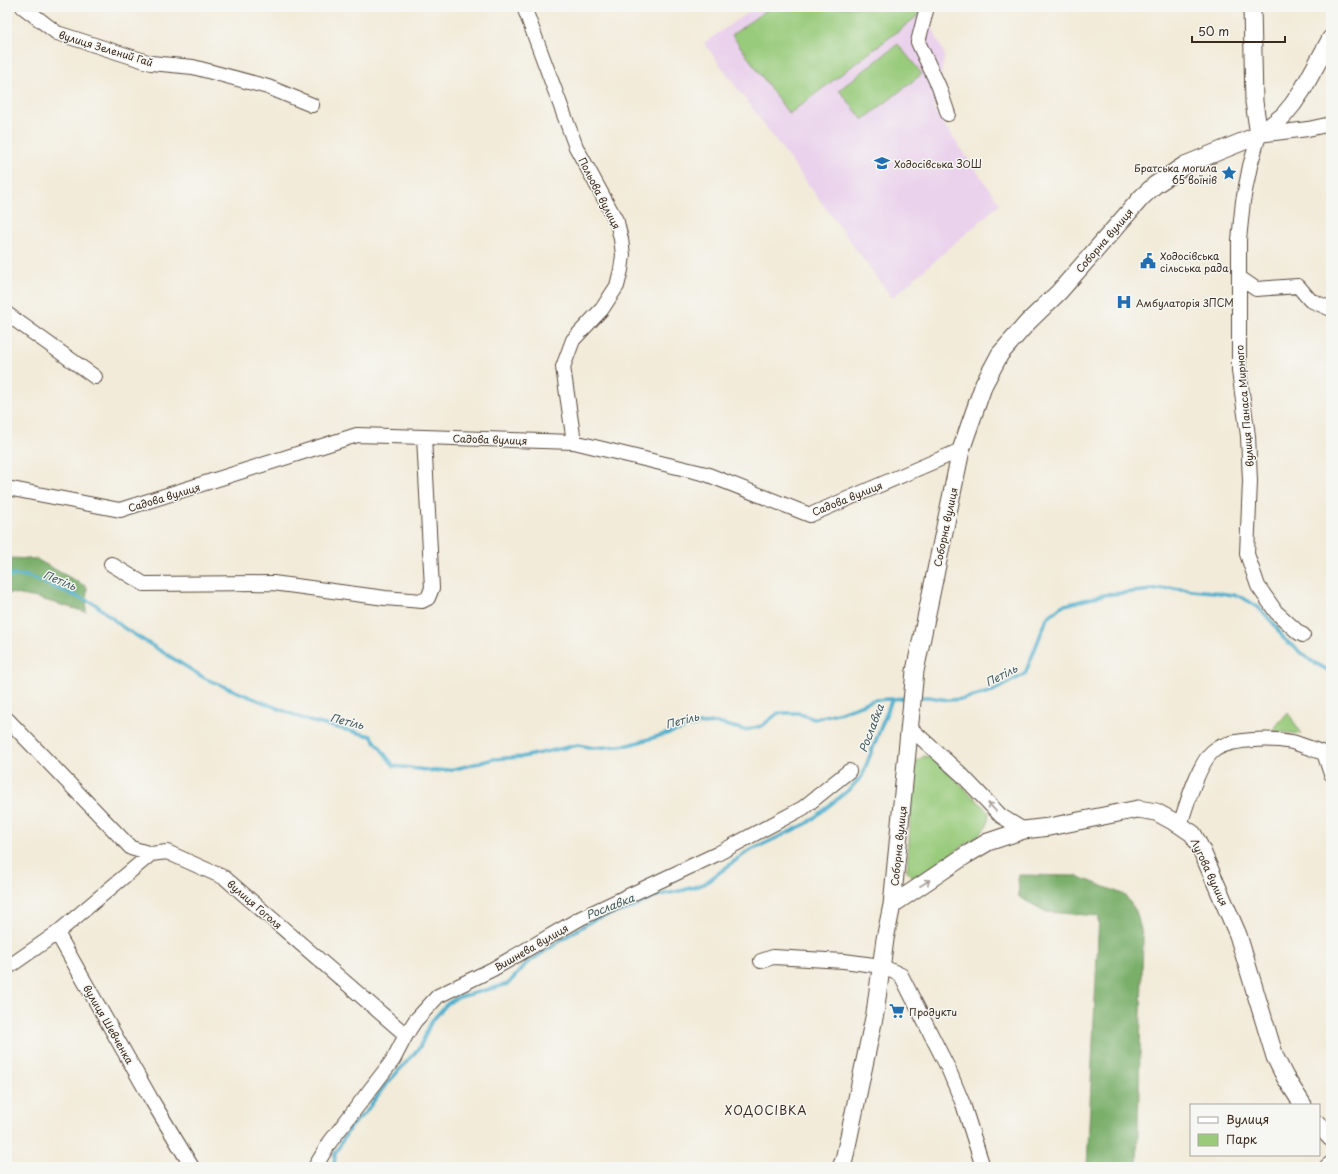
<svg xmlns="http://www.w3.org/2000/svg" width="1338" height="1174" font-family="'Playpen Sans',sans-serif">
<style>
.built{fill:#ead1ec}
.green{fill:#99cb7b;stroke:#6a7a4c}
.forest{fill:#7aaf6b;stroke:#5a6c44}
.lines{fill:none;stroke-linecap:round;stroke-linejoin:round}
.stream{stroke:#4eafcd;stroke-width:3.5}
.minor-casing{stroke:#56473a;stroke-width:16}
.tertiary-casing{stroke:#56473a;stroke-width:19}
.minor{stroke:#fff;stroke-width:14}
.tertiary{stroke:#fff;stroke-width:17}
.oneway{stroke:#a79f9a}
.labels{text-anchor:middle;dominant-baseline:central;stroke-width:3;stroke-linejoin:round;paint-order:stroke}
.street-label{font-size:10px;fill:#3b2a1e;stroke:#f6f6f2}
.poi-label{font-size:10px;fill:#3b2a1e;stroke:#f6f6f2;text-anchor:start}
.water-label{font-size:11px;font-style:italic;fill:#42595b;stroke:#f6f6f2}
.quarter-label{font-size:12px;letter-spacing:1px;fill:#3b2a1e;stroke:#f6f6f2}
</style>
<rect width="100%" height="100%" fill="#f6f6f2"/>
<filter id="ink" filterUnits="userSpaceOnUse"><feTurbulence type="fractalNoise" baseFrequency=".025" numOctaves="2"/><feDisplacementMap in="SourceGraphic" scale="8" xChannelSelector="R" yChannelSelector="G"/><feConvolveMatrix kernelMatrix="1 2 1 2 8 2 1 2 1" color-interpolation-filters="sRGB"/></filter>
<filter id="wash" filterUnits="userSpaceOnUse"><feTurbulence type="fractalNoise" baseFrequency=".012" numOctaves="4" result="noise"/><feDisplacementMap in="SourceGraphic" scale="16" xChannelSelector="R" yChannelSelector="G"/><feGaussianBlur stdDeviation="0.9" result="paint"/><feColorMatrix in="noise" values="0 0 0 0 0 0 0 0 0 0 0 0 0 0 0 0 0 1.4 0 .05"/><feComposite in="paint" operator="in"/></filter>
<g filter="url(#wash)">
<rect width="100%" height="100%" fill="#f2ebd9"/>
<path class="built" d="M 756,7 L 923,7 L 945,55 L 933,109 L 1000,204 L 892,298 L 704,43 Z"/>
<path class="green" d="M 770,7 L 926,7 L 927,9 L 789,114 L 732,35 Z
M 898,44 L 922,74 L 863,120 L 839,90 Z
M 1288,712 L 1301,734 L 1272,731 Z
M 924,756 L 933,758 L 989,812 L 987,826 L 978,836 L 919,876 L 912,877 L 907,871 L 914,763 Z"/>
<path class="forest" d="M 7,558 L 36,559 L 87,587 L 86,612 L 37,598 L 10,593 L 7,595 Z
M 1018,875 L 1077,876 L 1125,895 L 1136,911 L 1143,937 L 1137,1167 L 1087,1167 L 1099,916 L 1047,912 L 1019,897 Z"/>
<g class="lines">
<path class="stream" d="M 7,579 L 12,575 L 27,576 L 95,604 L 124,628 L 206,679 L 309,721 L 371,736 L 394,766 L 434,771 L 455,769 L 494,759 L 522,757 L 578,745 L 594,748 L 629,745 L 699,724 L 717,723 L 745,730 L 762,726 L 778,713 L 798,713 L 814,719 L 841,712 L 874,700 L 907,698
M 917,697 L 929,697 L 948,700 L 963,699 L 993,691 L 1025,674 L 1047,618 L 1061,606 L 1104,595 L 1171,588 L 1213,592 L 1240,596 L 1258,607 L 1274,624 L 1284,639 L 1310,660 L 1331,672
M 334,1167 L 335,1154 L 350,1127 L 365,1113 L 384,1087 L 420,1047 L 431,1022 L 447,1004 L 456,998 L 508,984 L 526,964 L 572,933 L 595,919 L 635,907 L 660,895 L 684,890 L 704,884 L 747,852 L 808,823 L 851,788 L 862,776 L 892,699"/>
</g>
</g>
<g filter="url(#ink)">
<g class="lines">
<defs>
<path id="minor" d="M 23,7 L 57,33 L 151,63 L 193,67 L 268,87 L 312,105
M 524,7 L 576,147 L 617,222 L 621,239 L 623,255 L 621,270 L 617,286 L 602,309 L 573,340 L 563,367 L 574,442
M 927,7 L 918,42 L 939,87 L 948,114
M 1240,278 L 1256,289 L 1298,286 L 1310,300 L 1331,309
M 7,314 L 95,377
M 7,488 L 120,510 L 357,435 L 424,437 L 574,442 L 706,474 L 810,515 L 961,450
M 111,564 L 144,584 L 273,583 L 385,598 L 422,601 L 428,598 L 432,588 L 424,437
M 1303,635 L 1299,633 L 1276,612 L 1258,586 L 1247,554 L 1250,481 L 1248,436 L 1239,371 L 1239,240 L 1243,201 L 1250,166 L 1259,135 L 1308,129 L 1331,124
M 7,719 L 131,848 L 151,854 L 167,852 L 225,878 L 406,1035
M 910,728 L 961,774 L 1001,816 L 1024,830
M 1180,825 C 1186,806 1198,765 1212,752 C 1227,738 1272,738 1292,742 C 1303,745 1314,750 1324,753 L 1331,774
M 57,933 L 151,1099 L 192,1167
M 761,961 L 773,957 L 844,961 L 881,966 L 901,975 L 948,1068 L 963,1104 L 983,1167
M 7,968 L 57,933 L 151,854
M 315,1167 L 330,1142 L 393,1060 L 406,1035 L 415,1021 L 438,996 L 493,969 L 581,918 L 717,854 L 803,808 L 849,771
M 1326,1167 L 1331,1163"/>
<path id="tertiary" d="M 1252,7 L 1254,102 L 1259,135
M 892,905 L 966,855 L 988,842 L 1024,830 L 1049,827 L 1138,809 L 1156,812 L 1180,825 L 1193,834 L 1201,849 L 1238,935 L 1275,1057 L 1285,1077 L 1303,1105
M 1319,1125 L 1331,1138
M 841,1167 L 844,1160 L 875,1013 L 885,939 L 892,905 L 915,671 L 961,450 L 984,384 L 1000,354 L 1028,322 L 1059,292 L 1142,197 L 1155,185 L 1185,165 L 1259,135 L 1283,116 L 1293,104 L 1303,89 L 1331,38"/>
</defs>
<use href="#minor" class="minor-casing"/>
<use href="#tertiary" class="tertiary-casing"/>
<use href="#minor" class="minor"/>
<use href="#tertiary" class="tertiary"/>
</g>
<defs><path id="oneway-shaft" d="M-6 0H5M1.5-3L5.5 0L1.5 3" fill="none" stroke-width="1.6" stroke-linecap="round" stroke-linejoin="round"/></defs>
<g class="oneway">
<use href="#oneway-shaft" transform="translate(992 807) rotate(-133)"/>
<use href="#oneway-shaft" transform="translate(925 883) rotate(-33)"/>
</g>
</g>
<defs>
<symbol id="school-bare" viewBox="-9 -9 18 18"><path d="M0-5L7-2L0 1L-7-2ZM-4 1L0 2.5L4 1V4Q0 6-4 4Z" fill="#1f6fb2" stroke="#f6f6f2" stroke-width="2.5" paint-order="stroke"/></symbol>
<symbol id="sight-bare" viewBox="-9 -9 18 18"><path d="M0-6L1.8-2.2L6-1.7L2.9 1.2L3.7 5.4L0 3.3L-3.7 5.4L-2.9 1.2L-6-1.7L-1.8-2.2Z" fill="#1f6fb2" stroke="#f6f6f2" stroke-width="2.5" paint-order="stroke"/></symbol>
<symbol id="civic-bare" viewBox="-9 -9 18 18"><path d="M-.6-6.5H3V-4.5H.6V-3L4-1V1h2V6H-6V1h2V-1L-.6-3ZM-1.2 2.5V6h2.4V2.5Z" fill="#1f6fb2" stroke="#f6f6f2" stroke-width="2.5" paint-order="stroke"/></symbol>
<symbol id="hospital-bare" viewBox="-9 -9 18 18"><path d="M-5-5h3v3.5h4V-5h3V5h-3V1.5h-4V5h-3Z" fill="#1f6fb2" stroke="#f6f6f2" stroke-width="2.5" paint-order="stroke"/></symbol>
<symbol id="supermarket-bare" viewBox="-9 -9 18 18"><path d="M-6-5.5h2.5l.6 2H6L4.5 2H-2.5L-4.4-4H-6ZM-1.5 3.2a1.3 1.3 0 1 0 .1 0ZM3 3.2a1.3 1.3 0 1 0 .1 0Z" fill="#1f6fb2" stroke="#f6f6f2" stroke-width="2.5" paint-order="stroke"/></symbol>
</defs>
<g fill-rule="evenodd">
<use href="#school-bare" x="871" y="152" width="22" height="22"/>
<use href="#sight-bare" x="1218" y="162" width="22" height="22"/>
<use href="#civic-bare" x="1137" y="250" width="22" height="22"/>
<use href="#hospital-bare" x="1113" y="291" width="22" height="22"/>
<use href="#supermarket-bare" x="886" y="1000" width="22" height="22"/>
</g>
<g class="labels">
<g class="street-label">
<text transform="translate(106 48) rotate(17)">вулиця Зелений Гай</text>
<text transform="translate(600 193) rotate(63)">Польова вулиця</text>
<text transform="translate(1104 240) rotate(-49)">Соборна вулиця</text>
<text transform="translate(1244 406) rotate(-95)">вулиця Панаса Мирного</text>
<text transform="translate(490 439) rotate(2)">Садова вулиця</text>
<text transform="translate(164 497) rotate(-17)">Садова вулиця</text>
<text transform="translate(847 498) rotate(-22)">Садова вулиця</text>
<text transform="translate(945 527) rotate(-78)">Соборна вулиця</text>
<text transform="translate(898 846) rotate(-84)">Соборна вулиця</text>
<text transform="translate(1210 872) rotate(65)">Лугова вулиця</text>
<text transform="translate(255 904) rotate(41)">вулиця Гоголя</text>
<text transform="translate(531 947) rotate(-30)">Вишнева вулиця</text>
<text transform="translate(109 1024) rotate(60)">вулиця Шевченка</text>
</g>
<g class="poi-label">
<text x="894" y="163">Ходосівська ЗОШ</text>
<text x="1217" y="167" text-anchor="end">Братська могила<tspan x="1217" dy="12">65 воїнів</tspan></text>
<text x="1160" y="255">Ходосівська<tspan x="1160" dy="12">сільська рада</tspan></text>
<text x="1136" y="302">Амбулаторія ЗПСМ</text>
<text x="909" y="1011">Продукти</text>
</g>
<g class="water-label">
<text transform="translate(60 580) rotate(22)">Петіль</text>
<text transform="translate(1001 675) rotate(-27)">Петіль</text>
<text transform="translate(682 720) rotate(-15)">Петіль</text>
<text transform="translate(347 721) rotate(14)">Петіль</text>
<text transform="translate(871 728) rotate(-69)">Рославка</text>
<text transform="translate(610 906) rotate(-21)">Рославка</text>
</g>
<g class="quarter-label">
<text x="766" y="1110">ХОДОСІВКА</text>
</g>
</g>
<rect width="1338" height="1174" fill="none" stroke="#f6f6f2" stroke-width="24"/>
<rect x="1190" y="1104" width="130" height="52" fill="#f6f6f2" stroke="#aba49d"/>
<rect x="1198" y="1117" width="20" height="6" fill="#ffffff" stroke="#aba49d"/>
<text x="1226" y="1124" font-size="12" fill="#3b2a1e">Вулиця</text>
<rect x="1198" y="1134" width="20" height="12" fill="#99cb7b" stroke="#aba49d"/>
<text x="1226" y="1144" font-size="12" fill="#3b2a1e">Парк</text>
<path d="M1192 36v6h93v-6" fill="none" stroke="#3b2a1e" stroke-width="2"/>
<text x="1198" y="36" font-size="12" fill="#3b2a1e" stroke="#f6f6f2" stroke-width="3" paint-order="stroke">50 m</text>
</svg>
